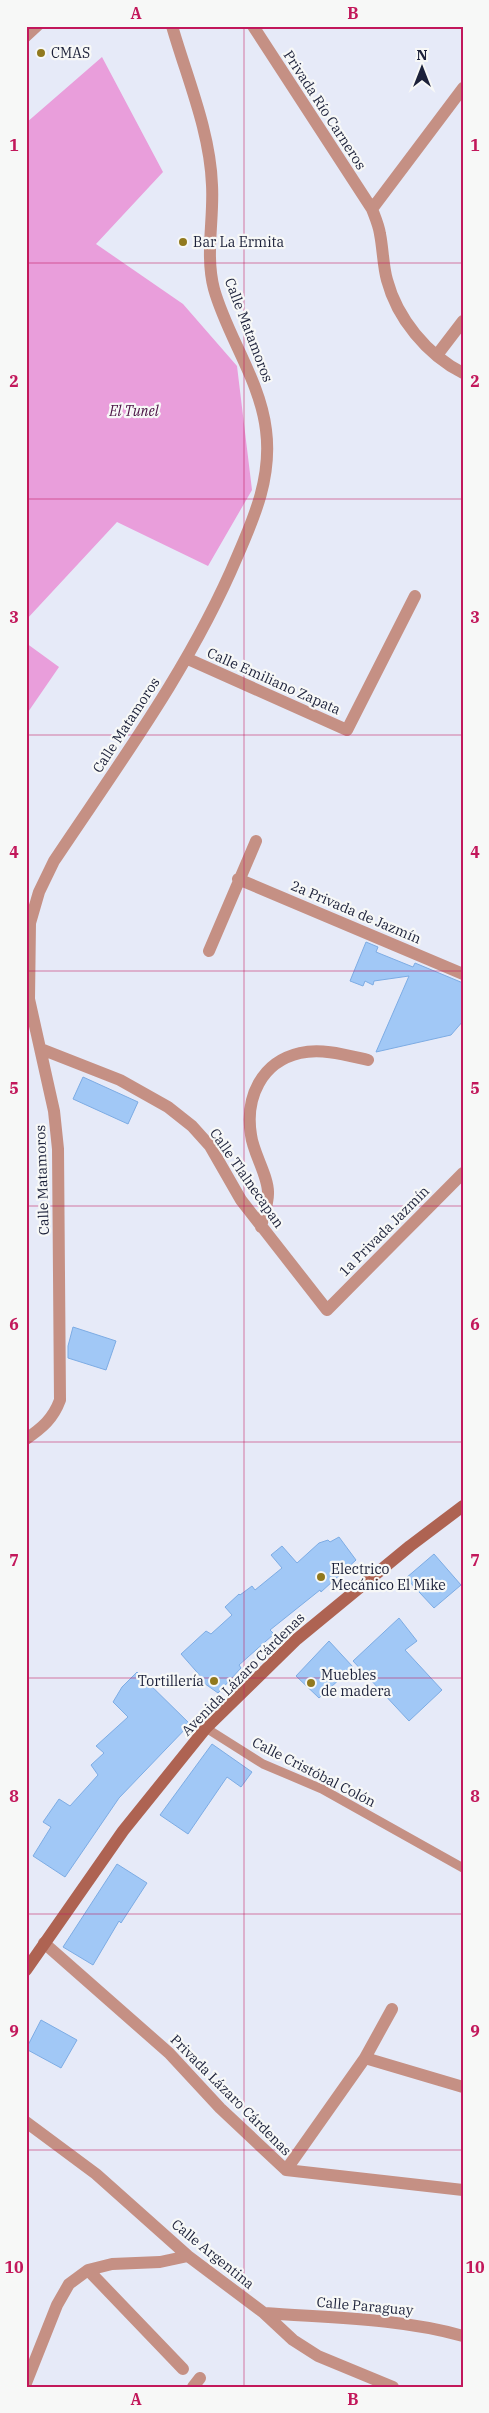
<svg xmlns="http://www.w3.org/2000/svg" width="489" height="2413" font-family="'IBM Plex Serif',serif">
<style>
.green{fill:#e99edb}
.building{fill:#a1c8f6;stroke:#7dace4}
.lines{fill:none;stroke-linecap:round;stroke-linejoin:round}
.service{stroke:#c59084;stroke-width:9}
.minor{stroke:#c59084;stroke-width:12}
.secondary{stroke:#ae6352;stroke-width:12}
.grid{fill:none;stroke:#c2185b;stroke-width:1;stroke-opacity:0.55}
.poi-dot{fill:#91791e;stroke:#f7f8f7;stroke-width:2}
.labels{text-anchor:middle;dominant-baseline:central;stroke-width:4.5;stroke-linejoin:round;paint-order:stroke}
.poi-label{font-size:14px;fill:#1c213a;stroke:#f7f8f7;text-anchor:start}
.street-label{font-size:14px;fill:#1c213a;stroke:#f7f8f7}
.park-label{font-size:14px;font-style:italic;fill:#491042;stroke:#f7f8f7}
.neatline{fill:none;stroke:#c2185b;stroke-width:2}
.grid-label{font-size:16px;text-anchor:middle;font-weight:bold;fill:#c2185b}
</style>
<rect width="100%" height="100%" fill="#e6eaf8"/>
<path class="green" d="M 102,57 L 163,172 L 96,244 L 183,304 L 237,366 L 252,490 L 208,566 L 117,522 L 26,620 L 26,123 Z
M 26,643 L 59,667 L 26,715 Z"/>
<path class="building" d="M 366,942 L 378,947 L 376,952 L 413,967 L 415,963 L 463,983 L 463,1021 L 451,1035 L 376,1052 L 409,976 L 374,981 L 373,985 L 365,981 L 363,986 L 350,981 Z
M 83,1077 L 138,1102 L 128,1124 L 73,1099 Z
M 73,1327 L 116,1341 L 106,1370 L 68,1358 L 68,1346 Z
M 339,1537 L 356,1560 L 321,1592 L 320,1590 L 270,1630 L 274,1634 L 239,1665 L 241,1668 L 218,1693 L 201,1681 L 203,1679 L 181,1654 L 206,1631 L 211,1634 L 232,1615 L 225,1607 L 239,1594 L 240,1595 L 252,1586 L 255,1590 L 282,1568 L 271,1555 L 282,1546 L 297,1563 L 319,1543 L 328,1540 L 330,1542 Z
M 434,1554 L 461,1585 L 434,1608 L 406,1578 Z
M 399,1618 L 417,1641 L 405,1650 L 442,1690 L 409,1721 L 353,1661 Z
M 329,1641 L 353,1667 L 319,1698 L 296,1676 Z
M 137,1672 L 190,1724 L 119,1798 L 65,1877 L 33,1856 L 51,1827 L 43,1822 L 59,1799 L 70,1806 L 98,1775 L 91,1765 L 104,1753 L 96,1746 L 128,1717 L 113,1702 L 122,1687 Z
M 212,1744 L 252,1772 L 241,1787 L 227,1777 L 188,1834 L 160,1815 Z
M 117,1864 L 147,1883 L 121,1923 L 119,1921 L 93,1965 L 63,1947 Z
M 41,2020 L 77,2040 L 61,2068 L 26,2049 Z"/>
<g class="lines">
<path class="service" d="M 26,38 L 39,26
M 206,1728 L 263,1764 L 322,1789 L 463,1868"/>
<path class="minor" d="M 253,26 L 372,209 C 375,217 379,226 380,234 C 383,249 383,266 387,280 C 397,318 427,355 463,373
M 372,209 L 463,88
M 437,355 L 463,321
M 188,659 L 347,730 L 415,596
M 238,879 L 463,974
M 209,951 L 256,841
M 41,1049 L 120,1080 L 168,1107 L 192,1126 L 210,1146 L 241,1200 L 327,1310 L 463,1173
M 261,1227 C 263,1217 268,1204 268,1194 C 269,1177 253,1153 251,1135 C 245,1098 261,1062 300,1053 C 322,1048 346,1055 368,1060
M 26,1439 C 42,1428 53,1419 60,1400 L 58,1149 L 54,1111 L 29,999 L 30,923 L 39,892 L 54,861 C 120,762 191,666 237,557 C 255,516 272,476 266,430 C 260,380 227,336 214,289 C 205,255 214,219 212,185 C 210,131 187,78 172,26
M 44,1943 L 169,2053 L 220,2108 L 286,2170 L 463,2190
M 365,2058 L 463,2087
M 26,2122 L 96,2174 L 188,2256 L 264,2313 L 293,2340 L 318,2356 L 393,2387
M 286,2170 L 365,2058 L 392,2009
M 88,2270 L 183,2369
M 264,2313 C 330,2318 399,2318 463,2336
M 26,2383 L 57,2305 L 69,2284 L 88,2270 L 112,2264 L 160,2262 L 188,2256
M 193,2387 L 200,2378"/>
<path class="secondary" d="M 26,1970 L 123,1831 L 206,1728 L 297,1639 L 410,1546 L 463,1506"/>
</g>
<path class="grid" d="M 244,26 L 244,2387M 26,263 L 463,263M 26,499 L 463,499M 26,735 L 463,735M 26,971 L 463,971M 26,1206 L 463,1206M 26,1442 L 463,1442M 26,1678 L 463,1678M 26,1914 L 463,1914M 26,2150 L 463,2150"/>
<g class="poi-dot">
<circle cx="41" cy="53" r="5"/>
<circle cx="183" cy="242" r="5"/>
<circle cx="321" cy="1577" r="5"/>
<circle cx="214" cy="1681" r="5"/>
<circle cx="311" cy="1683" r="5"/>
</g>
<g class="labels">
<g class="poi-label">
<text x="51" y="53">CMAS</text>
<text x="193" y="242">Bar La Ermita</text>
<text x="331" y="1569">Electrico<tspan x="331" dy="16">Mecánico El Mike</tspan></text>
<text x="321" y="1675">Muebles<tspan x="321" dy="16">de madera</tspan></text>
<text x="204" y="1681" text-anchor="end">Tortillería</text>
</g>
<g class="street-label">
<text transform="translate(325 110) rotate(57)">Privada Río Carneros</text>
<text transform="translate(249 330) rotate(69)">Calle Matamoros</text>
<text transform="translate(274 681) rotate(24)">Calle Emiliano Zapata</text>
<text transform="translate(126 725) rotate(-57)">Calle Matamoros</text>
<text transform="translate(356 912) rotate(23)">2a Privada de Jazmín</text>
<text transform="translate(247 1178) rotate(55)">Calle Tlalnecapan</text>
<text transform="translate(42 1180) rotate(-92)">Calle Matamoros</text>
<text transform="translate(384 1231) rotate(-45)">1a Privada Jazmín</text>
<text transform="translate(243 1674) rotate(-45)">Avenida Lázaro Cárdenas</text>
<text transform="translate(314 1772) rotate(27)">Calle Cristóbal Colón</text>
<text transform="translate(231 2095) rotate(45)">Privada Lázaro Cárdenas</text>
<text transform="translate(213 2254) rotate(39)">Calle Argentina</text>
<text transform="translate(365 2306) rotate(5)">Calle Paraguay</text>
</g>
<g class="park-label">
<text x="134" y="411">El Tunel</text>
</g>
</g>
<rect width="489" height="2413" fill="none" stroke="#f7f8f7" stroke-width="55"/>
<g transform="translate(422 68)" stroke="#f7f8f7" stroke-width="4" paint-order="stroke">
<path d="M0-4L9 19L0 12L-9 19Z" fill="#1c213a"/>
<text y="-8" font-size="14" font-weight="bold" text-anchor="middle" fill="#1c213a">N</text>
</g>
<rect x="28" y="28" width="434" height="2358" class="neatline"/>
<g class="grid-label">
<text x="136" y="19">A</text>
<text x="353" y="19">B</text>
<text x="14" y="151">1</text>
<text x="475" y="151">1</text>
<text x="14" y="387">2</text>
<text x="475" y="387">2</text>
<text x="14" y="623">3</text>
<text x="475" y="623">3</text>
<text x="14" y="858">4</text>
<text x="475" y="858">4</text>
<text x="14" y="1094">5</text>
<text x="475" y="1094">5</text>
<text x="14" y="1330">6</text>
<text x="475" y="1330">6</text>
<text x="14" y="1566">7</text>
<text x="475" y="1566">7</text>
<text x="14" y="1802">8</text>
<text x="475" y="1802">8</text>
<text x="14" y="2037">9</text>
<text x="475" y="2037">9</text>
<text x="14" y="2273">10</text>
<text x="475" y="2273">10</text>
<text x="136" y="2405">A</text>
<text x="353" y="2405">B</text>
</g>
</svg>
